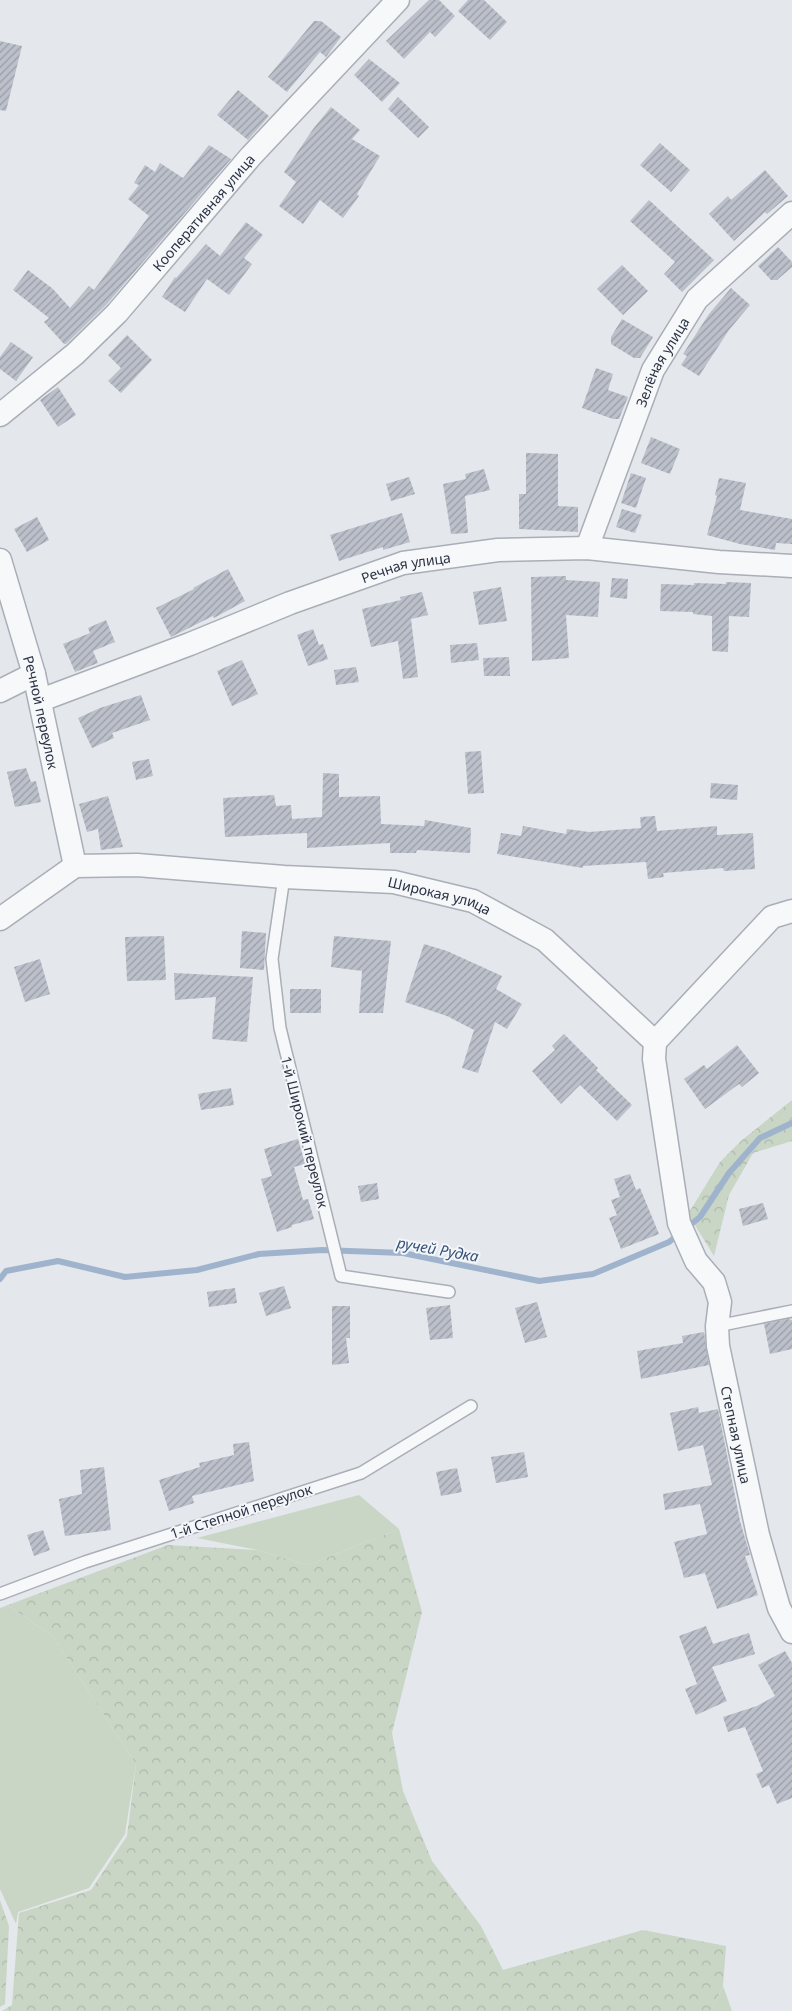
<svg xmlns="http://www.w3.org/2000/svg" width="792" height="2011" font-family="'Noto Sans',sans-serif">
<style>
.green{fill:#c9d6c5}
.forest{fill:url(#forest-crowns)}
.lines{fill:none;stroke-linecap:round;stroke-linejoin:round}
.stream{stroke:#9fb4cc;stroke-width:6}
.building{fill:url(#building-hatch)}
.lane-casing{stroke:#a9aeb7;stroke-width:14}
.street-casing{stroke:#a9aeb7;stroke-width:25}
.lane{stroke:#f7f8fa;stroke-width:11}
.street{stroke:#f7f8fa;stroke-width:22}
.labels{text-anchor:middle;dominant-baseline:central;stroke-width:4;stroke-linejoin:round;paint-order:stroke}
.street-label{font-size:14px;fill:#2b3445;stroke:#f4f6f9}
.water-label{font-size:15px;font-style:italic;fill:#34527a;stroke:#f4f6f9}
</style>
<defs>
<pattern id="forest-crowns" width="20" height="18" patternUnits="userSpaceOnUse" patternTransform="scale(1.25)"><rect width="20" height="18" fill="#c9d6c5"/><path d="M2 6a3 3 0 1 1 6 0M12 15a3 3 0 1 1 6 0" fill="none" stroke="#adb8ab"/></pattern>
<pattern id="building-hatch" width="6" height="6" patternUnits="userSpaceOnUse" patternTransform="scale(1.25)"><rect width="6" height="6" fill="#bbc0ca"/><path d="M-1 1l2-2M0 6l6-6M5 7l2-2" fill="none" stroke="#989da6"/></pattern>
</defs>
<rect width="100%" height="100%" fill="#e4e7ec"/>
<path class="green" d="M 359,1495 L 399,1529 L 308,1565 L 257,1550 L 197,1538 Z
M 8,1605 L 53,1637 L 136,1764 L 125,1834 L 89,1888 L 18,1912 L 16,1924 L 0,1889 L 0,1608 Z
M 723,1986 L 732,2011 L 711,2011 Z"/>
<path class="forest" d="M 792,1100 L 792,1141 L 753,1153 L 729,1195 L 714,1256 L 688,1214 L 720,1162 L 742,1140 Z
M 399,1529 L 422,1612 L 392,1733 L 403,1791 L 432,1861 L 481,1926 L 503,1970 L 643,1930 L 726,1946 L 723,1986 L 711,2011 L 2,2011 L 12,2005 L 19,1913 L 91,1890 L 127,1836 L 136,1764 L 53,1637 L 8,1605 L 168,1545 L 257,1550 L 308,1565 Z
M 0,1900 L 9,1926 L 5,2004 L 0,2007 Z"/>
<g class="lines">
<path class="stream" d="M 0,1279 L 6,1271 L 58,1261 L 125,1277 L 197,1270 L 259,1254 L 322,1250 L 403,1253 L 539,1281 L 593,1274 L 669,1242 L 700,1217 L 729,1173 L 760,1138 L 792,1123"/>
</g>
<path class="building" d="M 429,0 L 439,0 L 455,16 L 435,37 L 430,32 L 404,59 L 386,41 Z
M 468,0 L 484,0 L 507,22 L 490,40 L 458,11 Z
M 314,21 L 321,21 L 341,37 L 326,57 L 320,52 L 287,92 L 268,77 Z
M 0,41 L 22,46 L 6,111 L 0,110 Z
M 369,59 L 400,83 L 382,102 L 354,75 Z
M 238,90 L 269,116 L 248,140 L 217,115 Z
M 398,97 L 429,127 L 418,138 L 388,109 Z
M 331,107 L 360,130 L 352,139 L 380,156 L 357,194 L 359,196 L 343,218 L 320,200 L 303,224 L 279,206 L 296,182 L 284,172 L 313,129 Z
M 660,143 L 690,170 L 671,192 L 640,165 Z
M 209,145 L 231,159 L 107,304 L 66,344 L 64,344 L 44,322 L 49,318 L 13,290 L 28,270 L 53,289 L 70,308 L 89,286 L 94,290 L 149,216 L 128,199 L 139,185 L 134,183 L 145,165 L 155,172 L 160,163 L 183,178 Z
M 765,170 L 788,196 L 767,214 L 765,212 L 734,241 L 709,214 L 728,196 L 731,200 Z
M 649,200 L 714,260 L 682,292 L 664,274 L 675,262 L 630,221 Z
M 246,222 L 263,235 L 244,258 L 252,264 L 229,295 L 207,279 L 185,312 L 162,297 L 175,277 L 176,278 L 206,244 L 220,256 Z
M 778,247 L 792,262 L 792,267 L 777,280 L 771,280 L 758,266 Z
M 622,265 L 648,291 L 623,315 L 597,289 Z
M 731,288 L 750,305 L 729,330 L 699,376 L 681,365 L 687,356 L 683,354 L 709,314 Z
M 622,319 L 653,337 L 640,358 L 634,358 L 611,344 L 611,337 Z
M 127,335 L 152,360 L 121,393 L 108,381 L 121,368 L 108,355 Z
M 11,342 L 33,357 L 16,381 L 0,369 L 0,357 Z
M 596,368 L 613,374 L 608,390 L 628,397 L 619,419 L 613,419 L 582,408 Z
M 58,387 L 76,415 L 58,427 L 40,400 Z
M 651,437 L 680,449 L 670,474 L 641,463 Z
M 526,453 L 558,454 L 558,506 L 578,507 L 578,532 L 519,529 L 519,494 L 526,494 Z
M 484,469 L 490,490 L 465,496 L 468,533 L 451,534 L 443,484 L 466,479 L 465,474 Z
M 631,473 L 646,478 L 636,508 L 621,503 Z
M 409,477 L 415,494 L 391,501 L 386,484 Z
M 719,478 L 746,483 L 740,510 L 792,519 L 792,544 L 776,543 L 775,550 L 740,544 L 707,535 L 717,496 L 715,495 Z
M 622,509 L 642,515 L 635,533 L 616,527 Z
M 402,513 L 410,542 L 383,550 L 383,547 L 339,561 L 330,535 Z
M 37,517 L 49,540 L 27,552 L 14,529 Z
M 228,569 L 245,601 L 214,618 L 213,616 L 171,637 L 156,608 L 194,589 L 193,588 Z
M 566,576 L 566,580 L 600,582 L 598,617 L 566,615 L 569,658 L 532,661 L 531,577 Z
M 612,578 L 628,579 L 627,599 L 610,597 Z
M 726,582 L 751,583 L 749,617 L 729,616 L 728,652 L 712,651 L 712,616 L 693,614 L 693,612 L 660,611 L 661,584 L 694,585 L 694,583 L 726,584 Z
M 501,587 L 507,621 L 479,625 L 473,592 Z
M 422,592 L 428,615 L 411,619 L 418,677 L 403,679 L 398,641 L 371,647 L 362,609 L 401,600 L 400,597 Z
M 106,620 L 115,642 L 93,651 L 98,663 L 75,672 L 63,644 L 90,633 L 88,628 Z
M 313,629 L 319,645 L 323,644 L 328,659 L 308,666 L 297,635 Z
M 477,643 L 479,660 L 451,663 L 450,645 Z
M 509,657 L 510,676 L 484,676 L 483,658 Z
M 242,660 L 258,694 L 232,706 L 217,671 Z
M 356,667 L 359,682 L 336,685 L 334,670 Z
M 141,695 L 150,720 L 112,733 L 114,738 L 92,748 L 78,718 L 100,708 Z
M 481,751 L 484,793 L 468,794 L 465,752 Z
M 149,759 L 153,776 L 136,780 L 132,762 Z
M 26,768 L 31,782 L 36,781 L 41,802 L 15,807 L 7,772 Z
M 323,773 L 339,774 L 339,797 L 380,796 L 381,824 L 424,826 L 425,820 L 471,828 L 470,853 L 417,850 L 416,853 L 390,853 L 390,843 L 307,848 L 307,833 L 225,837 L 223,798 L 274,795 L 276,806 L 291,805 L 292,819 L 322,817 Z
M 711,783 L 738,785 L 737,800 L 710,798 Z
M 108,796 L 123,847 L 101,850 L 98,829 L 87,832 L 79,804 Z
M 655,816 L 657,831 L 717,826 L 717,835 L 753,833 L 755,869 L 724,871 L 723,868 L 663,873 L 664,877 L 648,879 L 646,862 L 583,866 L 583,868 L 497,854 L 501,833 L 521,836 L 523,826 L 566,834 L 567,829 L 589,832 L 641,828 L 640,817 Z
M 242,931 L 266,933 L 264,970 L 240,968 Z
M 164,936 L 166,980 L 127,981 L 125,937 Z
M 334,936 L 391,941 L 383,1013 L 359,1013 L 362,971 L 331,967 Z
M 424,944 L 447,951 L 502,976 L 496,989 L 522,1004 L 507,1029 L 495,1022 L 478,1073 L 462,1068 L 474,1030 L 447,1016 L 405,1002 Z
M 40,959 L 50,994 L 25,1002 L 14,967 Z
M 174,973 L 253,977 L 247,1042 L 212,1039 L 216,997 L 175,1000 Z
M 290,989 L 321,989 L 321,1013 L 290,1013 Z
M 564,1034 L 598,1068 L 596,1070 L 632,1105 L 617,1121 L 580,1085 L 561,1104 L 532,1071 L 555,1050 L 552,1046 Z
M 737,1045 L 759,1073 L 742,1087 L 739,1084 L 705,1109 L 684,1079 L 704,1065 L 707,1069 Z
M 231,1088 L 234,1105 L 201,1110 L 198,1094 Z
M 298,1139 L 305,1164 L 294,1167 L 303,1200 L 308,1199 L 314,1219 L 292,1225 L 292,1227 L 277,1232 L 261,1179 L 272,1176 L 264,1149 Z
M 630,1174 L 636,1190 L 640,1188 L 659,1234 L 621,1249 L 609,1218 L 617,1215 L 611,1200 L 620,1197 L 614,1179 Z
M 377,1183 L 379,1199 L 361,1202 L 358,1186 Z
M 763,1203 L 768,1219 L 743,1226 L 739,1209 Z
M 284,1286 L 291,1308 L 266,1316 L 259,1293 Z
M 235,1288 L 237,1303 L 209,1307 L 207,1292 Z
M 537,1302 L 547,1337 L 525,1343 L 515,1308 Z
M 450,1305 L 453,1338 L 430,1340 L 426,1308 Z
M 332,1306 L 350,1306 L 350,1338 L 346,1338 L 349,1363 L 332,1365 Z
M 788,1319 L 792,1320 L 792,1349 L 770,1354 L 764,1324 Z
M 704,1332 L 709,1365 L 641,1379 L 637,1351 L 683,1343 L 682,1336 Z
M 698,1407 L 699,1413 L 718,1409 L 740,1521 L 750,1555 L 745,1556 L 758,1595 L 717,1609 L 705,1573 L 684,1578 L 674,1542 L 707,1534 L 700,1504 L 665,1510 L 663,1494 L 712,1485 L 703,1445 L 678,1451 L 670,1413 Z
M 249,1442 L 254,1481 L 192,1496 L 194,1503 L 169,1511 L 159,1480 L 200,1467 L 199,1463 L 234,1455 L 233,1444 Z
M 524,1452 L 528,1477 L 496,1483 L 491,1457 Z
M 104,1467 L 111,1530 L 65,1536 L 59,1499 L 82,1494 L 80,1470 Z
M 457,1468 L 462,1492 L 441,1496 L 436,1472 Z
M 43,1530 L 50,1550 L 34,1556 L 27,1535 Z
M 706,1626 L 713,1644 L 749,1633 L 755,1654 L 712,1667 L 727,1701 L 696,1715 L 685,1689 L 697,1684 L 679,1636 Z
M 785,1651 L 792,1663 L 792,1798 L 777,1804 L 769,1785 L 762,1788 L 756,1774 L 763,1771 L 745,1727 L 728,1732 L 723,1717 L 757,1706 L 775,1696 L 758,1665 Z"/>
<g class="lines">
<defs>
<path id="lane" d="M 284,877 L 272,959 L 280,1028 L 341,1276 L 449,1292
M 717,1326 L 792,1311
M 0,1594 L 85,1562 L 361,1473 L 471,1406"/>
<g id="street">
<path id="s1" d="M 0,415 L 75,354 L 117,313 L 251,156 L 398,0"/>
<path id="s2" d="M 587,548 L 653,370 L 697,299 L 792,213"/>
<path id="s3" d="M 0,560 L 34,674 L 75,866"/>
<path d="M 0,691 L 34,674"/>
<path id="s4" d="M 41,700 L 190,644 L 290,603 L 403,563 L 498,550 L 587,548 L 719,562 L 792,566"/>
<path id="s5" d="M 0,919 L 75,866 L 137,865 L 284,877 L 394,882 L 473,901 L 545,940 L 655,1042 L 772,917 L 792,911"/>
<path id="s6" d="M 655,1042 L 654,1059 L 679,1223 L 696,1261 L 714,1282 L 720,1302 L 717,1326 L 718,1346 L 758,1535 L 779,1608 L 792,1632"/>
</g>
</defs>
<use href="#lane" class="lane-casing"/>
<use href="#street" class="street-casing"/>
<use href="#lane" class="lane"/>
<use href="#street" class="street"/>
</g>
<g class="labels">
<g class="street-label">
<text stroke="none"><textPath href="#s1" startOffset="288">Кооперативная улица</textPath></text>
<text stroke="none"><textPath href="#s2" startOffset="201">Зелёная улица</textPath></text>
<text stroke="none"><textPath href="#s4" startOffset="389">Речная улица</textPath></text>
<text stroke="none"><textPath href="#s3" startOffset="158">Речной переулок</textPath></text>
<text stroke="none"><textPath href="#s5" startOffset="459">Широкая улица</textPath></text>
<text transform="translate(305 1132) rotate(76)">1-й Широкий переулок</text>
<text stroke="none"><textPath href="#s6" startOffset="408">Степная улица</textPath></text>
<text transform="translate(241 1511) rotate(-18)">1-й Степной переулок</text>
</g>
<g class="water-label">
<text transform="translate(438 1249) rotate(10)">ручей Рудка</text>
</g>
</g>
</svg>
